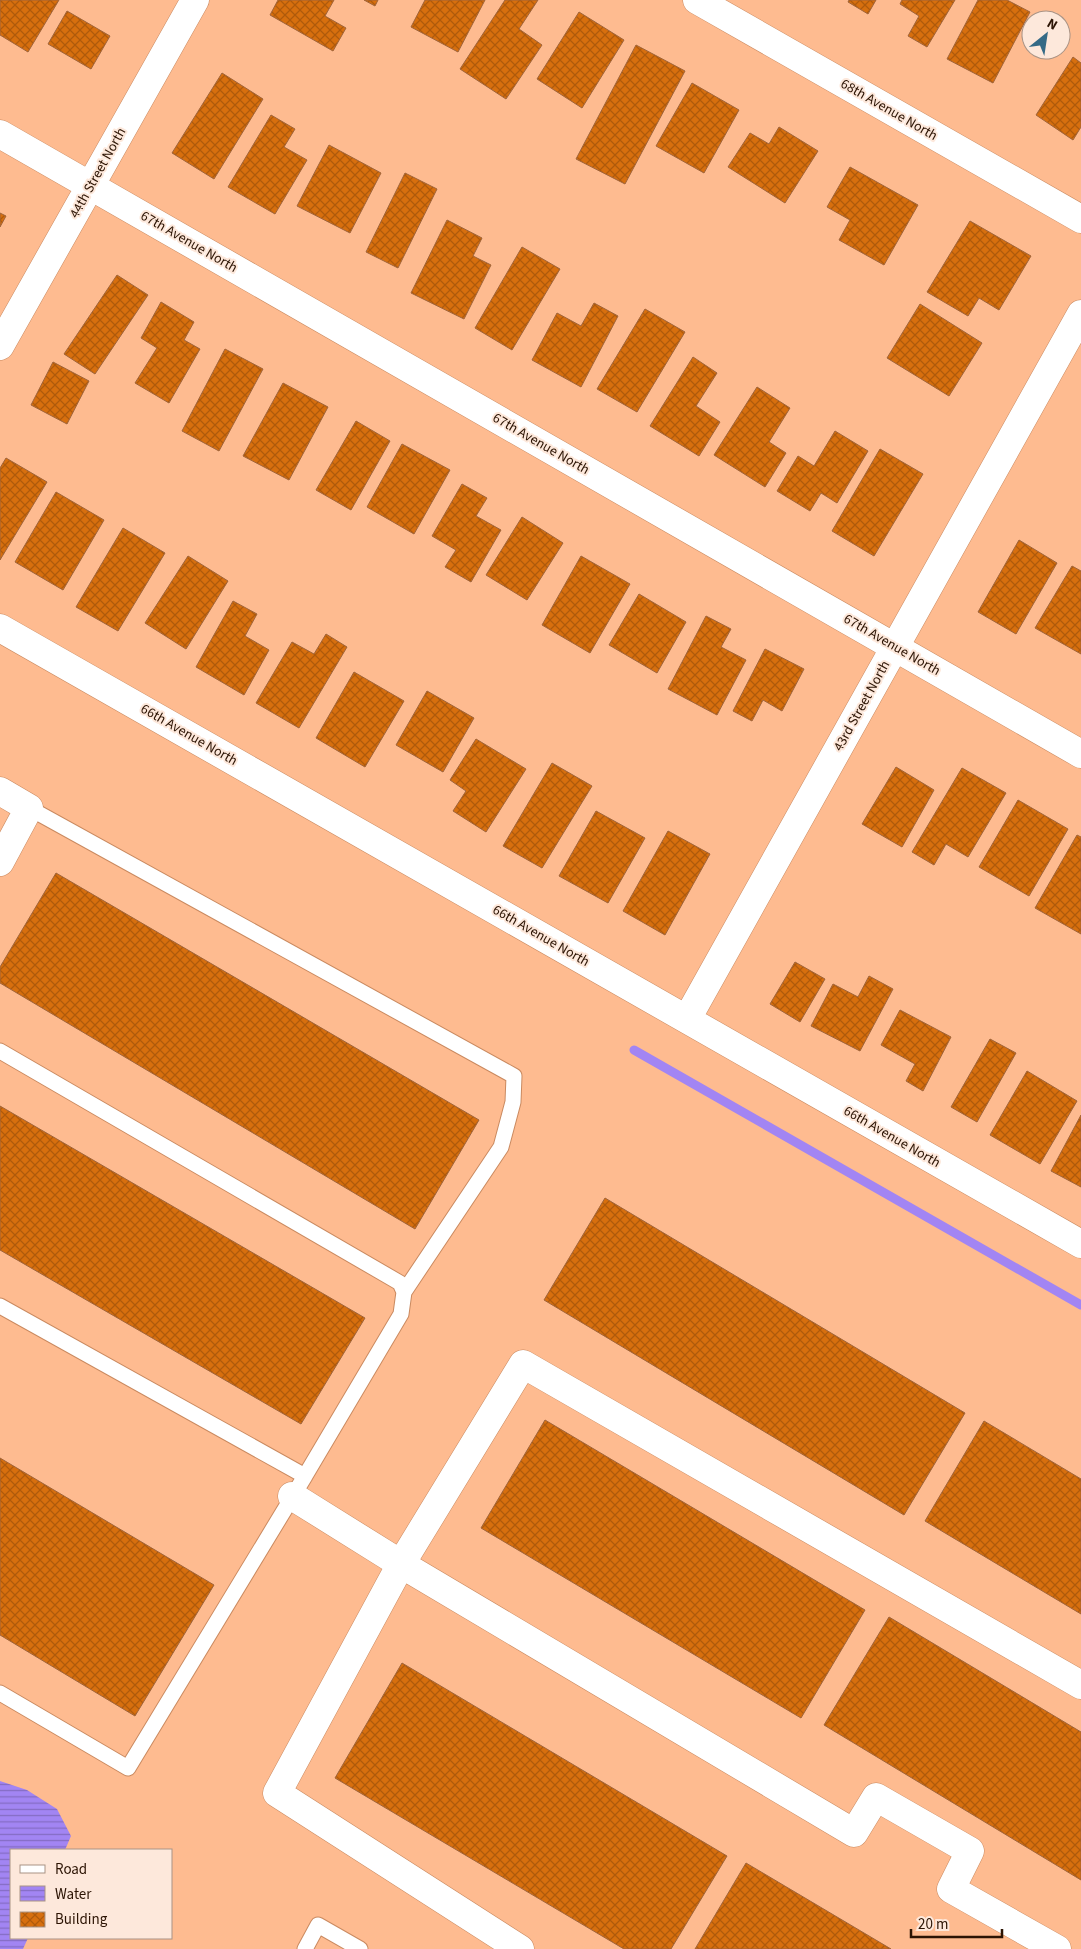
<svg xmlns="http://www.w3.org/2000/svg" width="1081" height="1949" font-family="'Source Sans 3',sans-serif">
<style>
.water{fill:url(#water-rules)}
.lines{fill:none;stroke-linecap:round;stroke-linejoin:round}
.stream{stroke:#a285f3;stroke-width:9}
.building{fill:url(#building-cross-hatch);stroke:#a0643a}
.service-casing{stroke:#ca8a60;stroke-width:17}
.minor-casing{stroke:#ca8a60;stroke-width:29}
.service{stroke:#fff;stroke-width:15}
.minor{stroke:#fff;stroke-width:28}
.labels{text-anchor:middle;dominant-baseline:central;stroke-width:4;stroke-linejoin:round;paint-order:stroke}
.street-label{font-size:14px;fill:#2c1404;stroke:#fde8db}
</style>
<defs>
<pattern id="water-rules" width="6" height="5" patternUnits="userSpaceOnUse" patternTransform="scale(1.25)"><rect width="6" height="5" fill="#a285f3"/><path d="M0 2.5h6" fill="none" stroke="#846cc3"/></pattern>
<pattern id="building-cross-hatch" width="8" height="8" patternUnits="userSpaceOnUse" patternTransform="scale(1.25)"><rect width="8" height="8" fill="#d76f0e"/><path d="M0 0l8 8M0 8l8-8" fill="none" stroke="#af5a0b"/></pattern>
</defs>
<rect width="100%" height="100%" fill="#febb90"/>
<path class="water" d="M 0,1781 L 27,1790 L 57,1809 L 71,1836 L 65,1850 L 11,1850 L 11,1938 L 28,1938 L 23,1949 L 0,1949 Z"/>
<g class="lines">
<path class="stream" d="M 634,1050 L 1081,1305"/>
</g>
<path class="building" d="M 0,0 L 59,0 L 28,52 L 0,35 Z
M 278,0 L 334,0 L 325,16 L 346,28 L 333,51 L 270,15 Z
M 364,0 L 378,0 L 375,6 Z
M 425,0 L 485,0 L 458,52 L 411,27 Z
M 505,0 L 538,0 L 519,29 L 542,45 L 506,99 L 460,69 Z
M 849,0 L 876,0 L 868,14 L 848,2 Z
M 902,0 L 955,0 L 927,47 L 908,36 L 919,16 L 900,4 Z
M 978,0 L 1007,0 L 1030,12 L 993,83 L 947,59 Z
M 67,11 L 110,36 L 91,69 L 48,44 Z
M 579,12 L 624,40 L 582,108 L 537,79 Z
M 636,45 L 685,71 L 625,184 L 576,159 Z
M 1073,57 L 1081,63 L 1081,127 L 1073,140 L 1036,115 Z
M 222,73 L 263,99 L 214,179 L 172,153 Z
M 692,83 L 739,110 L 704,173 L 656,146 Z
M 271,115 L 295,129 L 284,147 L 307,160 L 275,214 L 228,187 Z
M 779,127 L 818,151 L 785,203 L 728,167 L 750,133 L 769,144 Z
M 329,145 L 381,173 L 350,233 L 297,206 Z
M 850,167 L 918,205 L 884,265 L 839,240 L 850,220 L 827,207 Z
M 405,173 L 437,189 L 398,268 L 366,252 Z
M 0,213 L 6,216 L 0,227 Z
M 447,220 L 482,238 L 473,256 L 491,265 L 464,319 L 411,293 Z
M 970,221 L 1031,256 L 999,310 L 979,298 L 968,316 L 927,292 Z
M 522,247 L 560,269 L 512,350 L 475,328 Z
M 117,275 L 148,295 L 95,374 L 64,354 Z
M 161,302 L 194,322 L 184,340 L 200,349 L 169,403 L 135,383 L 157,348 L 141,338 Z
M 594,303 L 618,316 L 581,387 L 532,360 L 557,313 L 581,326 Z
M 920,304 L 982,343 L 949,396 L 887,358 Z
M 645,309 L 685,332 L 637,412 L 597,389 Z
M 225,349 L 263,369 L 219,451 L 182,431 Z
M 693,357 L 717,373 L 696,406 L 720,422 L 699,456 L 650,426 Z
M 53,362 L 89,381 L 67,424 L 31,405 Z
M 283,383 L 328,407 L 289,480 L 243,456 Z
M 757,387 L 790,408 L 769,442 L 786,453 L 765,487 L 714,455 Z
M 356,421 L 390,441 L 351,510 L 316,490 Z
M 835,431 L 868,451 L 837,503 L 821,493 L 810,511 L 777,491 L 798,456 L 814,466 Z
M 402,444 L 450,470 L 414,534 L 367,507 Z
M 880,449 L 923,474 L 874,556 L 832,531 Z
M 6,458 L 47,482 L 0,560 L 0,468 Z
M 462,484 L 487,498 L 476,516 L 501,530 L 471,582 L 445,567 L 456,550 L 432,536 Z
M 56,492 L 104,520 L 63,590 L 15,562 Z
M 522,517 L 563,543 L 527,600 L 486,575 Z
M 123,528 L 165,553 L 118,631 L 76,607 Z
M 1019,540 L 1057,563 L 1016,634 L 978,612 Z
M 188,556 L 228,581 L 186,649 L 145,623 Z
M 581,556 L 630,584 L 590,653 L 542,625 Z
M 1072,566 L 1081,571 L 1081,654 L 1035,628 Z
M 639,594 L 686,622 L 657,673 L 609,645 Z
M 233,601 L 257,614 L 245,636 L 269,650 L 244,695 L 196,667 Z
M 706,616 L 731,629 L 721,647 L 746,660 L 717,715 L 668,689 Z
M 326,634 L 347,647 L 299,728 L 256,703 L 292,642 L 314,654 Z
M 765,649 L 804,669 L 782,711 L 763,700 L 752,721 L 733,711 Z
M 354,672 L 404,701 L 365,767 L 316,738 Z
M 427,691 L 474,718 L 443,772 L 396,745 Z
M 476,739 L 526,769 L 486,832 L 453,811 L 466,791 L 450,780 Z
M 552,763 L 592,786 L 542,868 L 503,846 Z
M 896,767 L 934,790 L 902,847 L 862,824 Z
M 962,768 L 1006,793 L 968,857 L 946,844 L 934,865 L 912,852 Z
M 1018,800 L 1068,829 L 1029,896 L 979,867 Z
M 596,811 L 645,838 L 608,903 L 559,876 Z
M 668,831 L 710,854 L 665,935 L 623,911 Z
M 1077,835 L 1081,837 L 1081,934 L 1035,908 Z
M 56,873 L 479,1120 L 415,1229 L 0,983 L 0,967 Z
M 795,962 L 825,979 L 800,1022 L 770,1004 Z
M 869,976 L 893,989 L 860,1051 L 811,1026 L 833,984 L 858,997 Z
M 900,1010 L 951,1037 L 923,1091 L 906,1081 L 915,1064 L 881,1045 Z
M 990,1039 L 1016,1053 L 977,1122 L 951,1107 Z
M 1027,1071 L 1077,1101 L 1040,1164 L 990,1135 Z
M 0,1106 L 365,1318 L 301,1424 L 0,1250 Z
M 1081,1115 L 1081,1187 L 1051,1171 Z
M 605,1198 L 965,1413 L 904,1515 L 544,1300 Z
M 545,1420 L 865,1610 L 801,1718 L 481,1528 Z
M 984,1421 L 1081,1479 L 1081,1614 L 925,1521 Z
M 0,1458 L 214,1585 L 135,1716 L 0,1635 Z
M 889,1617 L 1081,1732 L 1081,1880 L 824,1725 Z
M 402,1663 L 727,1856 L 671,1949 L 624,1949 L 335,1778 Z
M 746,1863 L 891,1949 L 695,1949 Z"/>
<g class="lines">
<defs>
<path id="service" d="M 29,808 L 514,1076 L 513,1102 L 501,1147 L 404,1292
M 0,1051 L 400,1283 L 404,1292 L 401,1314 L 305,1476
M 0,1306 L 305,1476 L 128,1768 L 0,1693
M 305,1949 L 318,1925 L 360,1949"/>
<path id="minor" d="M 697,0 L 1081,219
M 0,134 L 1081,754
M 0,346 L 195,0
M 0,628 L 1081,1244
M 0,791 L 29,808 L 0,862
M 687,1019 L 1081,314
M 292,1496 L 401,1564 L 277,1793 L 520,1949
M 1057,1949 L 951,1889 L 970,1851 L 876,1797 L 854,1833 L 401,1564 L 523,1364 L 1081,1685"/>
</defs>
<use href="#service" class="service-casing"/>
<use href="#minor" class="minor-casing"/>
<use href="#service" class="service"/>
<use href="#minor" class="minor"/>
</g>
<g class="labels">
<g class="street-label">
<text transform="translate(889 110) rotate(30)">68th Avenue North</text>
<text transform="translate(98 173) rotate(-61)">44th Street North</text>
<text transform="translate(189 242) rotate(30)">67th Avenue North</text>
<text transform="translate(541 444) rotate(30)">67th Avenue North</text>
<text transform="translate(892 645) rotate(30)">67th Avenue North</text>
<text transform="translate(862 706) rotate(-61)">43rd Street North</text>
<text transform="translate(189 735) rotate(30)">66th Avenue North</text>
<text transform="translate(541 936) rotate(30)">66th Avenue North</text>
<text transform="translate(892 1137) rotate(30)">66th Avenue North</text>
</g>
</g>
<rect x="10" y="1849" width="162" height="90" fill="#fde8db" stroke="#a99385"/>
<rect x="20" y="1865" width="25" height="8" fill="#ffffff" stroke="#a99385"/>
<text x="55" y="1874" font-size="15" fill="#2c1404">Road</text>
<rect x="20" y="1886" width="25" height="15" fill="url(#water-rules)" stroke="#a99385"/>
<text x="55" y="1899" font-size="15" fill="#2c1404">Water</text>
<rect x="20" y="1912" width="25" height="15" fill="url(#building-cross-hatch)" stroke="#a99385"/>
<text x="55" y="1924" font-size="15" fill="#2c1404">Building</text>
<g transform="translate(1046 35) rotate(30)"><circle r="24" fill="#fde8db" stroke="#a99385"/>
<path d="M0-4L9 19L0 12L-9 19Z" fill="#356a86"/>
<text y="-8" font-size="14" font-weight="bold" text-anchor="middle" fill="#2c1404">N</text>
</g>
<path d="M911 1929v8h91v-8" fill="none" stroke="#2c1404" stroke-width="2.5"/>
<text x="918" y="1929" font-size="15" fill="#2c1404" stroke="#fde8db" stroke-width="4" paint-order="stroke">20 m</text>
</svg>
